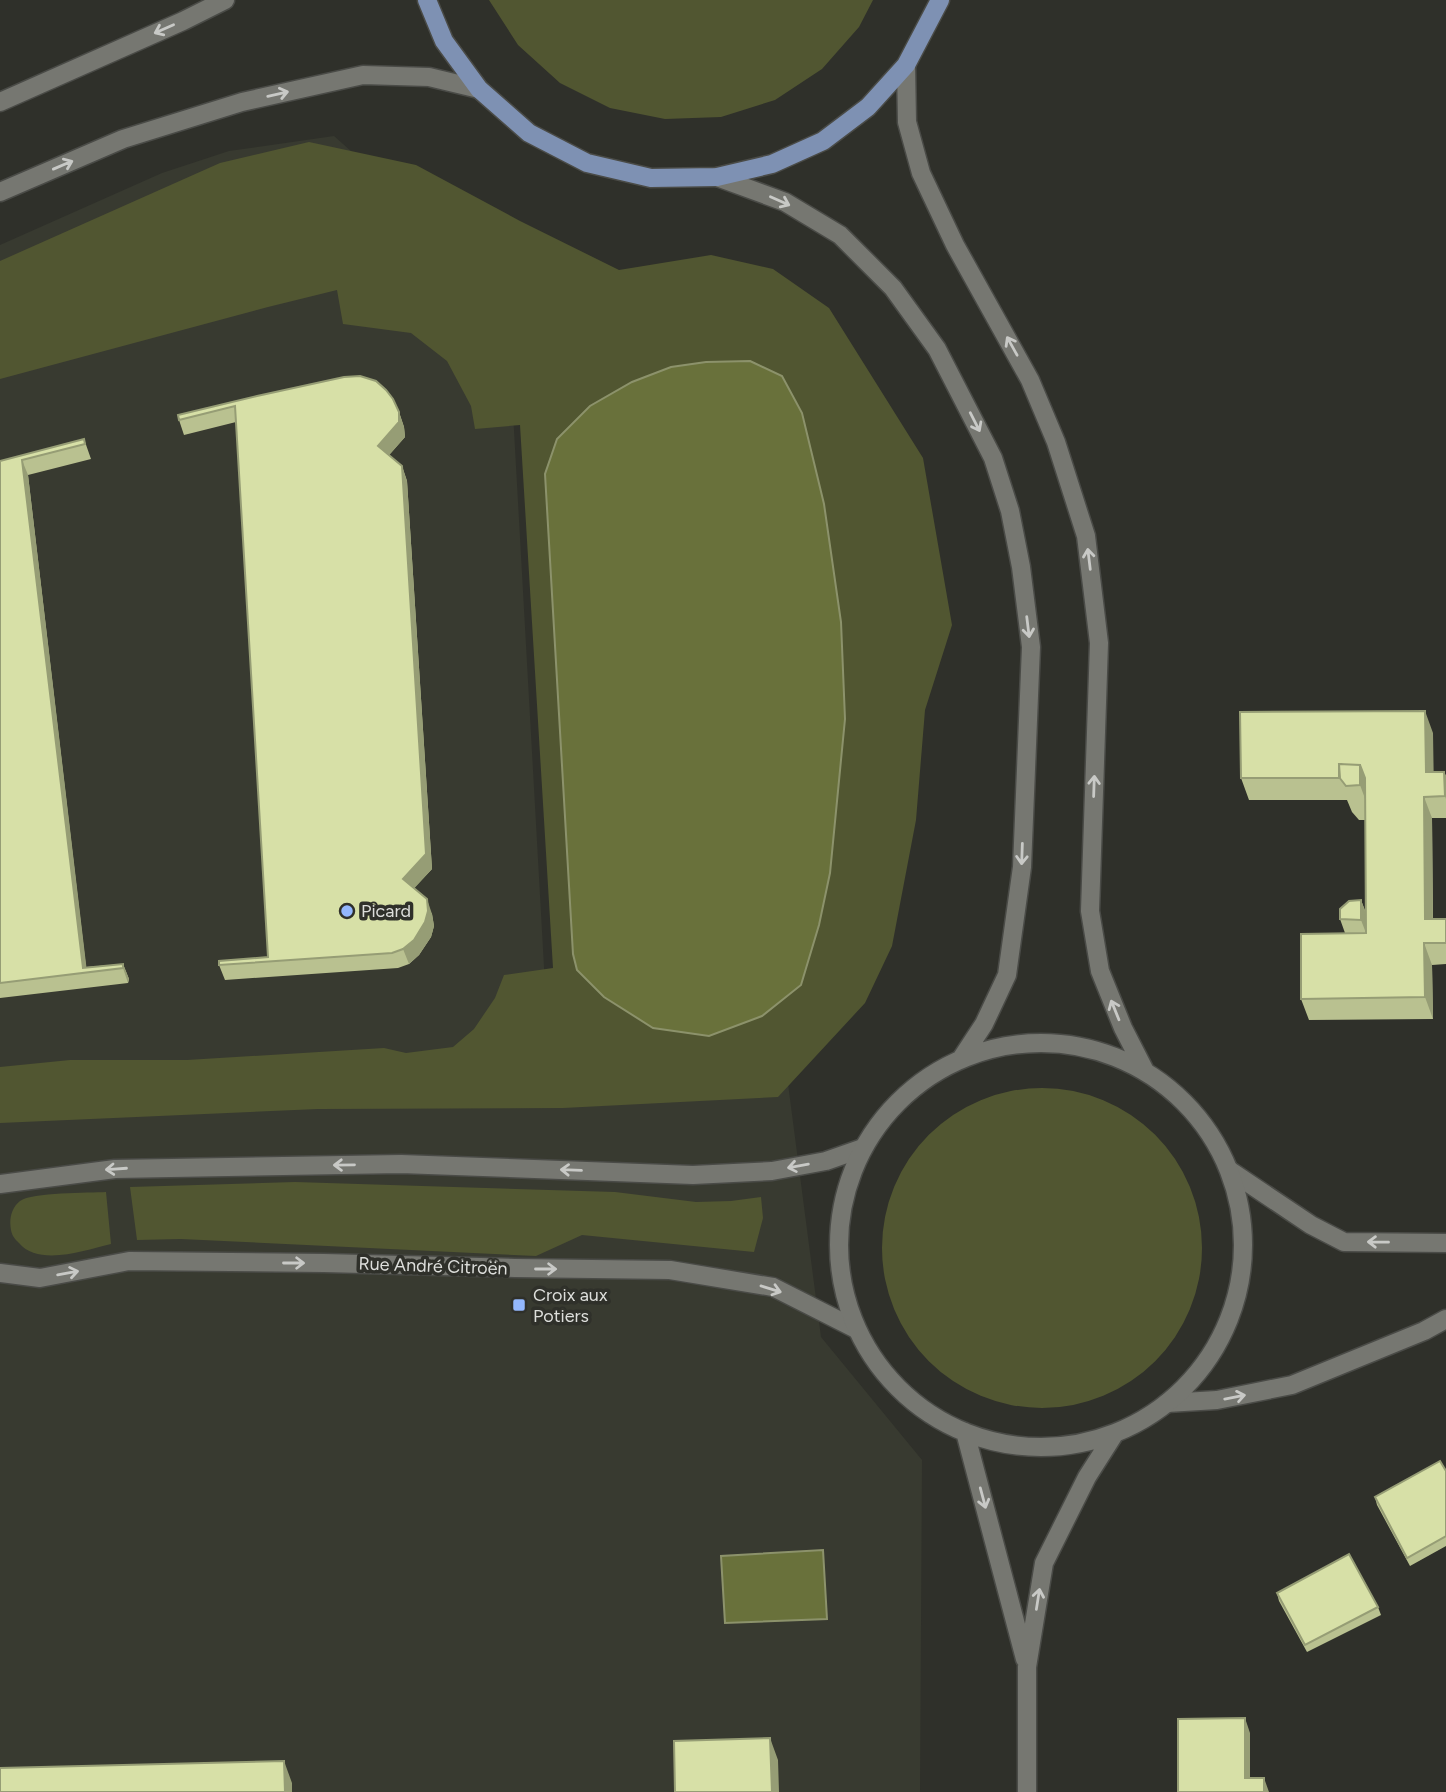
<svg xmlns="http://www.w3.org/2000/svg" width="1446" height="1792" font-family="Figtree,sans-serif">
<style>
.built{fill:#383a30}
.green{fill:#515631}
.water{fill:#69713b;stroke:#8c926b;stroke-width:2}
.lines{fill:none;stroke-linecap:round;stroke-linejoin:round}
.street-casing{stroke:#4a4b47;stroke-width:21}
.secondary-casing{stroke:#4a4b47;stroke-width:21}
.primary-casing{stroke:#4a4b47;stroke-width:21}
.street{stroke:#767771;stroke-width:18}
.secondary{stroke:#767771;stroke-width:18}
.primary{stroke:#7e91b3;stroke-width:18}
.wall{fill:#b9c190}
.shaded-wall{fill:#969d75}
.building{fill:#d7e0a7;stroke:#969d75;stroke-width:2}
.oneway{stroke:#c8c9c6}
.poi-dot{fill:#93b7fd;stroke:#2f302a;stroke-width:2.5}
.labels{text-anchor:middle;dominant-baseline:central;stroke-width:7;stroke-linejoin:round;paint-order:stroke}
.poi-label{font-size:18px;fill:#dddedb;stroke:#2f302a;text-anchor:start}
.street-label{font-size:18px;fill:#dddedb;stroke:#2f302a}
</style>
<rect width="100%" height="100%" fill="#2f302a"/>
<path class="built" d="M 334,136 L 441,231 L 509,341 L 548,1038 L 787,1076 L 821,1337 L 922,1460 L 920,1792 L 0,1792 L 0,245 L 162,173 L 229,151 Z"/>
<path class="green" d="M 489,0 L 873,0 L 859,27 L 822,69 L 775,100 L 721,117 L 665,119 L 610,108 L 560,83 L 518,45 Z
M 309,142 L 416,165 L 520,221 L 619,270 L 711,255 L 773,269 L 829,308 L 923,458 L 952,625 L 925,710 L 916,820 L 892,946 L 865,1003 L 778,1097 L 563,1108 L 318,1109 L 0,1123 L 0,1067 L 70,1060 L 187,1060 L 384,1048 L 406,1053 L 453,1047 L 474,1029 L 495,998 L 504,975 L 553,968 L 520,425 L 475,429 L 471,406 L 447,361 L 411,333 L 343,324 L 337,290 L 268,307 L 0,379 L 0,261 L 220,163 Z
M882 1248a160 160 0 1 1 320 0a160 160 0 1 1-320 0Z
M 295,1182 L 615,1192 L 696,1202 L 731,1201 L 761,1197 L 763,1218 L 754,1252 L 582,1235 L 536,1256 L 181,1239 L 137,1240 L 130,1187 Z
M 106,1192 L 111,1244 C 86,1250 39,1267 19,1243 C 15,1239 12,1236 11,1230 C 9,1220 11,1208 20,1201 C 32,1192 89,1193 106,1192 Z"/>
<path class="water" d="M 750,361 L 782,376 L 802,413 L 824,504 L 841,622 L 845,719 L 830,873 L 819,925 L 801,985 L 762,1016 L 709,1036 L 653,1028 L 604,997 L 577,970 L 573,954 L 545,474 L 557,439 L 590,406 L 632,382 L 671,367 L 706,362 Z
M 823,1550 L 827,1619 L 725,1623 L 721,1556 Z"/>
<g class="lines">
<defs>
<path id="street" d="M 1229,1170 L 1311,1225 L 1344,1242 L 1446,1243
M 0,1184 L 115,1169 L 401,1164 L 693,1175 L 772,1171 L 826,1161 L 863,1148
M 0,1273 L 40,1278 L 129,1261 L 324,1263 L 515,1268 L 670,1270 L 773,1287 L 856,1329
M 1167,1403 L 1217,1400 L 1292,1385 L 1424,1331 L 1446,1319"/>
<path id="secondary" d="M 906,65 L 907,122 L 921,173 L 955,245 L 1030,380 L 1056,442 L 1086,536 L 1099,643 L 1090,911 L 1100,971 L 1123,1028 L 1145,1071
M 0,102 L 183,21 L 225,0
M 717,177 L 785,202 L 840,235 L 893,288 L 937,349 L 993,458 L 1010,511 L 1021,567 L 1031,647 L 1022,867 L 1007,975 L 984,1024 L 961,1059
M 0,192 L 123,139 L 242,102 L 363,75 L 429,77 L 479,89
M839 1245a202 202 0 1 1 404 0a202 202 0 1 1-404 0Z
M 965,1432 L 1025,1659
M 1027,1792 L 1027,1667 L 1044,1563 L 1087,1477 L 1115,1433"/>
<path id="primary" d="M 427,0 L 444,41 L 479,89 L 529,133 L 587,163 L 651,178 L 717,177 L 772,164 L 823,141 L 868,107 L 906,65 L 940,0"/>
</defs>
<use href="#street" class="street-casing"/>
<use href="#secondary" class="secondary-casing"/>
<use href="#primary" class="primary-casing"/>
<use href="#street" class="street"/>
<use href="#secondary" class="secondary"/>
<use href="#primary" class="primary"/>
</g>
<path class="wall" d="M 257,396 L 399,412 L 404,427 L 405,437 L 389,455 L 402,466 L 407,481 L 432,869 L 414,888 L 432,914 L 434,926 L 431,937 L 419,955 L 409,964 L 398,968 L 225,980 L 219,965 L 268,957 L 236,422 L 184,435 L 179,420 Z
M 84,439 L 91,459 L 28,475 L 86,967 L 123,964 L 129,979 L 128,983 L 0,998 L 0,461 Z
M 1433,733 L 1433,772 L 1444,772 L 1446,776 L 1446,818 L 1432,818 L 1433,919 L 1446,919 L 1446,964 L 1432,965 L 1433,1019 L 1309,1020 L 1301,999 L 1345,933 L 1340,919 L 1361,900 L 1366,913 L 1365,820 L 1359,820 L 1352,812 L 1347,800 L 1249,800 L 1241,778 Z
M 1446,1471 L 1446,1546 L 1410,1566 L 1377,1505 L 1375,1497 Z
M 1277,1593 L 1378,1607 L 1381,1615 L 1307,1652 L 1279,1601 Z"/>
<path class="shaded-wall" d="M 399,412 L 404,427 L 405,437 L 384,461 L 378,446 Z
M 22,460 L 28,475 L 87,972 L 83,968 Z
M 402,466 L 407,481 L 432,869 L 409,894 L 403,879 Z
M 1425,711 L 1433,733 L 1434,794 L 1426,772 Z
M 1360,765 L 1373,800 L 1373,820 L 1360,785 Z
M 1444,772 L 1446,776 L 1446,799 L 1445,796 Z
M 1424,797 L 1432,818 L 1433,941 L 1425,919 Z
M 427,899 L 432,914 L 434,926 L 431,937 L 419,955 L 409,964 L 403,949 Z
M 1361,900 L 1374,935 L 1374,954 L 1361,920 Z
M 1424,943 L 1432,965 L 1433,1019 L 1425,997 Z
M 123,964 L 129,979 L 128,983 L 123,968 Z
M 1245,1718 L 1250,1733 L 1250,1792 L 1245,1778 Z
M 770,1738 L 778,1760 L 779,1792 L 772,1792 Z
M 284,1761 L 292,1783 L 292,1792 L 285,1792 Z
M 1264,1778 L 1269,1792 L 1264,1792 Z"/>
<path class="building" d="M 360,376 L 376,381 L 386,390 L 393,399 L 399,412 L 399,422 L 378,446 L 402,466 L 426,854 L 403,879 L 427,899 L 428,911 L 425,922 L 414,940 L 403,949 L 392,953 L 219,965 L 219,961 L 268,957 L 235,406 L 179,420 L 178,415 L 257,396 L 344,377 Z
M 84,439 L 85,444 L 22,460 L 83,968 L 123,964 L 123,968 L 0,983 L 0,461 Z
M 1425,711 L 1426,772 L 1444,772 L 1445,796 L 1424,797 L 1425,919 L 1446,919 L 1446,943 L 1424,943 L 1425,997 L 1301,999 L 1301,934 L 1366,933 L 1365,778 L 1360,765 L 1339,764 L 1340,778 L 1241,778 L 1240,712 Z
M 1339,764 L 1360,765 L 1360,785 L 1346,786 L 1339,777 Z
M 1361,900 L 1361,920 L 1340,919 L 1340,909 L 1349,901 Z
M 1440,1461 L 1446,1471 L 1446,1536 L 1407,1558 L 1375,1497 Z
M 1349,1554 L 1378,1607 L 1305,1645 L 1277,1593 Z
M 1245,1718 L 1245,1778 L 1264,1778 L 1264,1792 L 1178,1792 L 1178,1719 Z
M 770,1738 L 772,1792 L 675,1792 L 674,1741 Z
M 284,1761 L 285,1792 L 0,1792 L 0,1768 Z"/>
<defs><path id="oneway-shaft" d="M-6 0H5M1.5-3L5.5 0L1.5 3" fill="none" stroke-width="1.6" stroke-linecap="round" stroke-linejoin="round" transform="scale(1.75)"/></defs>
<g class="oneway">
<use href="#oneway-shaft" transform="translate(164 29) rotate(156)"/>
<use href="#oneway-shaft" transform="translate(278 94) rotate(-13)"/>
<use href="#oneway-shaft" transform="translate(63 165) rotate(-23)"/>
<use href="#oneway-shaft" transform="translate(780 201) rotate(24)"/>
<use href="#oneway-shaft" transform="translate(1012 346) rotate(-119)"/>
<use href="#oneway-shaft" transform="translate(975 422) rotate(63)"/>
<use href="#oneway-shaft" transform="translate(1089 559) rotate(-97)"/>
<use href="#oneway-shaft" transform="translate(1028 627) rotate(83)"/>
<use href="#oneway-shaft" transform="translate(1094 786) rotate(-88)"/>
<use href="#oneway-shaft" transform="translate(1022 854) rotate(92)"/>
<use href="#oneway-shaft" transform="translate(1115 1010) rotate(-112)"/>
<use href="#oneway-shaft" transform="translate(344 1165) rotate(179)"/>
<use href="#oneway-shaft" transform="translate(798 1166) rotate(170)"/>
<use href="#oneway-shaft" transform="translate(116 1169) rotate(176)"/>
<use href="#oneway-shaft" transform="translate(571 1170) rotate(-178)"/>
<use href="#oneway-shaft" transform="translate(1378 1242) rotate(-179)"/>
<use href="#oneway-shaft" transform="translate(294 1263)"/>
<use href="#oneway-shaft" transform="translate(546 1269)"/>
<use href="#oneway-shaft" transform="translate(68 1273) rotate(-10)"/>
<use href="#oneway-shaft" transform="translate(771 1289) rotate(17)"/>
<use href="#oneway-shaft" transform="translate(1235 1397) rotate(-11)"/>
<use href="#oneway-shaft" transform="translate(983 1498) rotate(75)"/>
<use href="#oneway-shaft" transform="translate(1038 1599) rotate(-81)"/>
</g>
<g class="poi-dot">
<circle cx="347" cy="911" r="7"/>
<rect x="512" y="1298" width="14" height="14" rx="3.5"/>
</g>
<g class="labels">
<g class="poi-label">
<text x="361" y="911">Picard</text>
<text x="533" y="1295">Croix aux<tspan x="533" dy="21">Potiers</tspan></text>
</g>
<g class="street-label">
<text transform="translate(433 1266) rotate(2)">Rue André Citroën</text>
</g>
</g>
</svg>
